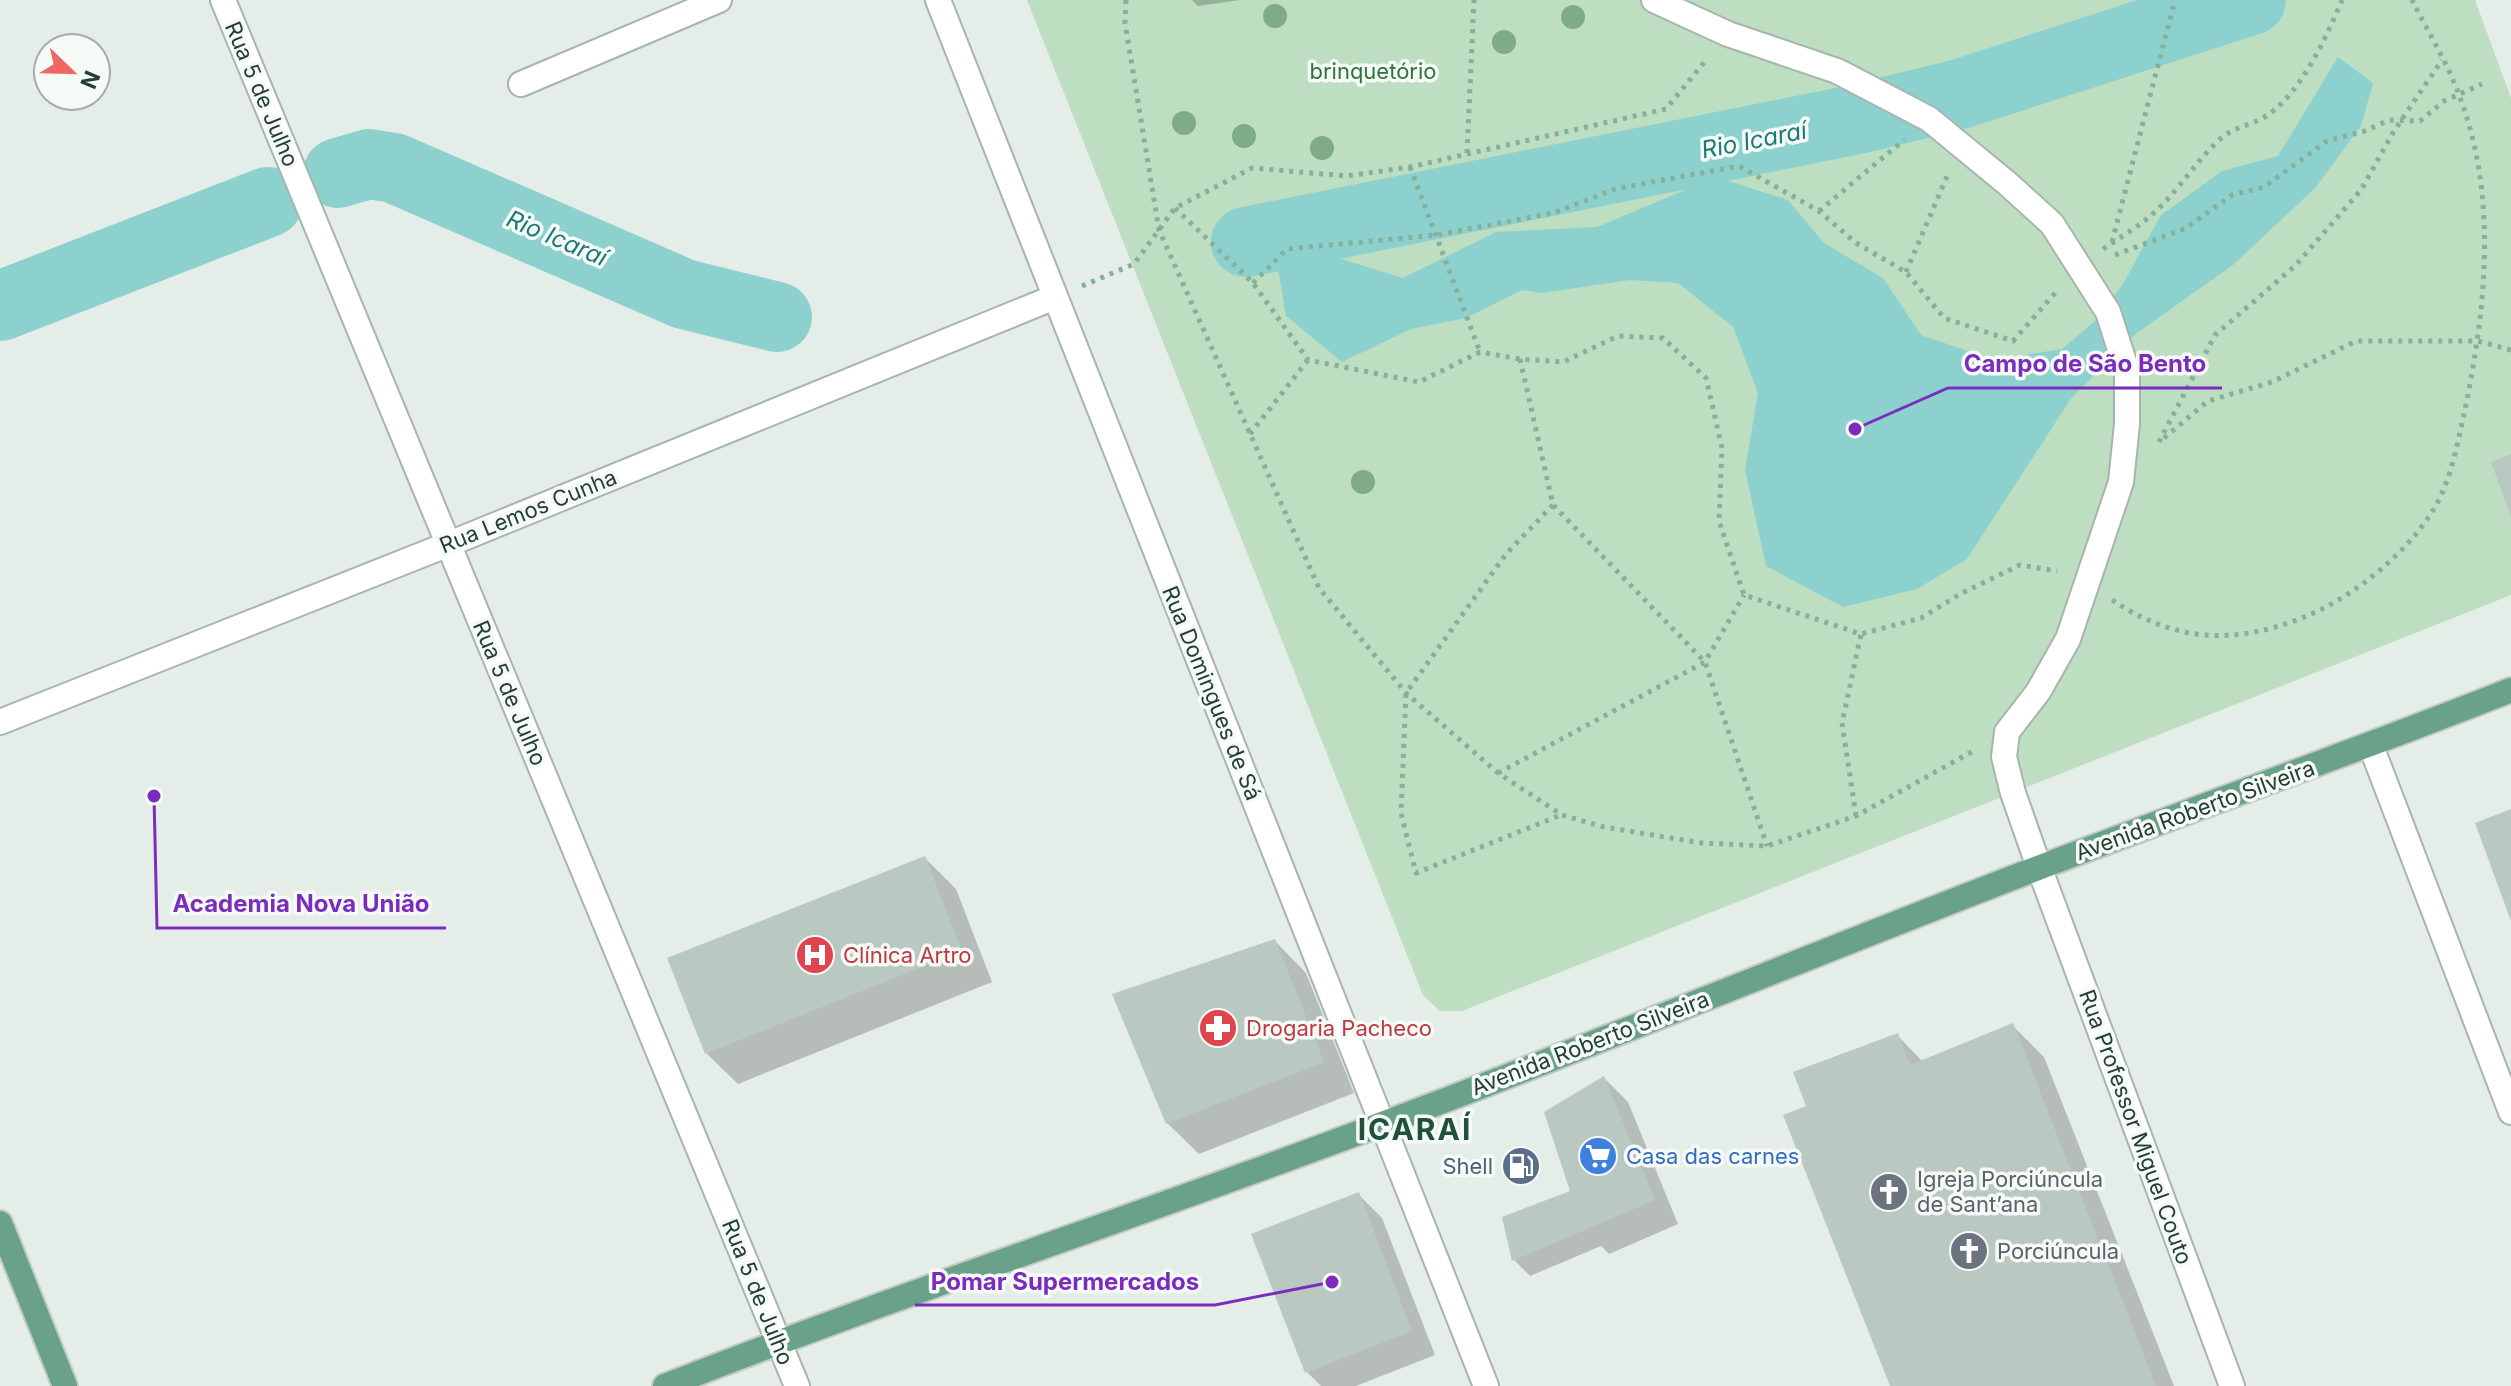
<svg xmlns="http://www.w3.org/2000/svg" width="2511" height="1386" font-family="Inter,sans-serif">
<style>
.green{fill:#bddec0}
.water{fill:#8dd1cf}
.shadow{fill:#0003}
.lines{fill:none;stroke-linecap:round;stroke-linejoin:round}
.river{stroke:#8dd1cf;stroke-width:70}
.building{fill:#b9c8c0}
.minor-casing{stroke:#a7b5ad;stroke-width:28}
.major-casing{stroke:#c2c9c6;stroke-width:28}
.path{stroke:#85b09a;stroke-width:5;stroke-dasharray:4 6;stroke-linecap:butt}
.minor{stroke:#fff;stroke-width:24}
.major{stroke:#69a289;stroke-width:24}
.tree{fill:#80ab89}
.labels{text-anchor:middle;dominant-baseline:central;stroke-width:7;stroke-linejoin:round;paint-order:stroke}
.park-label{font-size:22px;fill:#2e753c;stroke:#f5faf6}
.street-label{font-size:22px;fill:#243f32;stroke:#f5faf6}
.health-label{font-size:22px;fill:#be3a42;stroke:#f5faf6;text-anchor:start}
.shop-label{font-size:22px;fill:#366cbe;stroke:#f5faf6;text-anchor:start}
.service-label{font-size:22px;fill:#4e5e75;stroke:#f5faf6;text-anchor:end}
.worship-label{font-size:22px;fill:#5b616d;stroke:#f5faf6;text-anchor:start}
.water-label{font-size:24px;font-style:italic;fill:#1e7a78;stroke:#f5faf6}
.district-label{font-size:30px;font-weight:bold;letter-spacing:2px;fill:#20513b;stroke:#f5faf6}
.leader{fill:none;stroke:#7b2cbf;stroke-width:3}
.callout-dot{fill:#7b2cbf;stroke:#f5faf6;stroke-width:3}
.callout-label{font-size:24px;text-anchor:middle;font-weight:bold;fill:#7b2cbf;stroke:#f5faf6;stroke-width:7;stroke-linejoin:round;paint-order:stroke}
</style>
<rect width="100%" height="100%" fill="#e4ede7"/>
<path class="green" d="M 1027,0 L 2475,0 L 2511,98 L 2511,595 L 1462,1011 L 1440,1011 L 1423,995 Z"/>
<path class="water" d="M 2338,57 L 2373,83 L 2361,126 L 2316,187 L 2233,265 L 2133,336 L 2070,400 L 1967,559 L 1917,589 L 1843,607 L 1766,566 L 1745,470 L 1758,393 L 1733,327 L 1678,283 L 1630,280 L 1542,293 L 1522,290 L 1466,318 L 1411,329 L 1342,362 L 1286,316 L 1278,268 L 1319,252 L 1403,278 L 1496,232 L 1597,227 L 1716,177 L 1788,200 L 1824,243 L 1883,278 L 1921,335 L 1994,360 L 2062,349 L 2095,321 L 2123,284 L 2161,215 L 2222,171 L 2278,156 Z"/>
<path class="shadow" d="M 1192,0 L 1240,0 L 1198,6 Z
M 925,858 L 956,889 L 992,982 L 738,1084 L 706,1053 Z
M 1275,941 L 1306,973 L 1354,1093 L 1199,1154 L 1167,1123 Z
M 2013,1026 L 2044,1057 L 2174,1386 L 1892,1386 L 1808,1107 L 1897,1035 L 1923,1062 Z
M 1604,1078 L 1628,1102 L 1678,1224 L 1609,1254 L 1601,1246 L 1530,1276 L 1514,1260 L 1575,1198 Z
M 1358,1194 L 1382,1218 L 1435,1355 L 1356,1386 L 1321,1386 L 1307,1372 Z"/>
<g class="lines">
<path class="river" d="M 338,173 L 369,164 L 394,168 L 684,294 L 777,317
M 1246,242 L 1858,119 L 1960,94 L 2251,0
M 0,306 L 268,202"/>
</g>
<path class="building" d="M 2511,454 L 2511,517 L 2491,462 Z
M 2511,809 L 2511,921 L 2475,823 Z
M 925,856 L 962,951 L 705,1054 L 667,958 Z
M 1275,939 L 1324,1062 L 1166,1124 L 1112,994 Z
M 2013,1023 L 2156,1386 L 1890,1386 L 1783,1115 L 1806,1106 L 1793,1072 L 1898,1033 L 1910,1065 Z
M 1604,1076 L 1655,1200 L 1512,1261 L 1502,1217 L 1570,1191 L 1544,1112 Z
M 1359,1192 L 1412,1331 L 1305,1373 L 1251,1234 Z"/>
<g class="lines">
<defs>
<path id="minor" d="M 223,0 L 797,1386
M 938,0 L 1486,1386
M 1654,0 L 1728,34 L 1837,71 L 1929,119 L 2008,184 L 2052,224 L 2108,312 L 2127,371 L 2127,424 L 2121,482 L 2068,639 L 2038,692 L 2007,732 L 2004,757 L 2013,793 L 2039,867 L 2232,1386
M 521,84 L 719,0
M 0,722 L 449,544 L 1055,297
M 2371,746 L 2511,1112"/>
<path id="major" d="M 0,1223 L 65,1386
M 665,1386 C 902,1293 1144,1214 1382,1124 C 1602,1042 1819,952 2038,868 C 2195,808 2354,752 2511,690"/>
</defs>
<use href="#minor" class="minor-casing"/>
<use href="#major" class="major-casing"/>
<path class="path" d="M 1126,0 L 1125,23 L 1159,230 L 1319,588 L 1406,693 L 1498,773 L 1562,815 L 1604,827 L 1701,843 L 1767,846 L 1856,816 L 1975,750
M 1467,153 L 1474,0
M 1410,167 L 1480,352
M 1175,208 L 1253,283 L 1308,360 L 1419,382 L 1480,352 L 1520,359 L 1563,362 L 1618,336 L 1663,338 L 1706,378 L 1722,448 L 1719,521 L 1744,595 L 1861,634 L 1921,618 L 1960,594 L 2020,565 L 2057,571
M 1819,211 L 1904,140
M 2112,242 L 2175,0
M 2103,249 C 2123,235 2144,224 2161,206 C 2182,185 2197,161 2218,141 C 2234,126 2248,127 2266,116 C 2300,95 2327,36 2342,0
M 2115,255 L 2186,228 L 2232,195 L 2264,187 L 2327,141 L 2365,131 L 2389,120 L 2420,121 L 2444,101 L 2482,84
M 1906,272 L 1948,174
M 1253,283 L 1287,249 L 1436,235 L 1553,213 L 1615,189 L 1739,166 L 1819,211 L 1856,243 L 1906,272 L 1944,318 L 2013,341 L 2057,291
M 1082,286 L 1134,264 L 1175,208 L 1252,168 L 1347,176 L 1410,167 L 1666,109 L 1707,59
M 1520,359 L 1553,505 L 1705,662 L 1767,846
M 1250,434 L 1308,360
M 2164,438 L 2208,401 L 2272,382 L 2356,341 L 2478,341 L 2511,350
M 2159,442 L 2215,335 L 2295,266 L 2361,190 L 2394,131 L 2442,60
M 1553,505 L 1506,554 L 1406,693 L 1401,813 L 1416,873 L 1561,815
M 2112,600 C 2175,642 2233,645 2302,618 C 2352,598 2403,557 2432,512 C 2450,484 2457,446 2464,414 C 2485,313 2498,204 2462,103 C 2450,67 2429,34 2412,0
M 1498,773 L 1705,662 L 1744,595
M 1856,816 L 1842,723 L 1861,634"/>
<use href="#minor" class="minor"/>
<use href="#major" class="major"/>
</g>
<g class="tree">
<circle cx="1275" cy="16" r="12"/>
<circle cx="1573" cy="17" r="12"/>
<circle cx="1504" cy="42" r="12"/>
<circle cx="1184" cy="123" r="12"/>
<circle cx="1244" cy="136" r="12"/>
<circle cx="1322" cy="148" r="12"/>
<circle cx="1363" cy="482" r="12"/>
</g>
<defs>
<symbol id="hospital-disc" viewBox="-11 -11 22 22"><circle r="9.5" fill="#e0444e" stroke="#f5faf6"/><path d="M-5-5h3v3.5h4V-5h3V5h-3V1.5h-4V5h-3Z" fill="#fff"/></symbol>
<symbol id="pharmacy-disc" viewBox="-11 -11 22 22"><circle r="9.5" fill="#e0444e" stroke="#f5faf6"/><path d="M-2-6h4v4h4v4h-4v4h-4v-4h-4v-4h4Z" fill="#fff"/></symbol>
<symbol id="supermarket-disc" viewBox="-11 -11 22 22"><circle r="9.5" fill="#3f7fe0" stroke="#f5faf6"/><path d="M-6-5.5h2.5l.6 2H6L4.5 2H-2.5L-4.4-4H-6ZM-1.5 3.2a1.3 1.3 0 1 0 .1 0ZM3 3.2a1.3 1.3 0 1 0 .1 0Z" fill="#fff"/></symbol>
<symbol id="fuel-disc" viewBox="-11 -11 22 22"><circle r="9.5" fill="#5c6f8a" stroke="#f5faf6"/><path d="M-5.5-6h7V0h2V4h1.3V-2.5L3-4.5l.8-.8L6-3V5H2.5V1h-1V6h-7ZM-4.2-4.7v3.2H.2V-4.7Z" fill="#fff"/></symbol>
<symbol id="church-disc" viewBox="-11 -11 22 22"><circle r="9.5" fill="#6b7280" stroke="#f5faf6"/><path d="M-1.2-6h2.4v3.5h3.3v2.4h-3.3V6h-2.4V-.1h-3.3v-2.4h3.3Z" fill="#fff"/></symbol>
</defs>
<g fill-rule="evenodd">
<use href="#hospital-disc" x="793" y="933" width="44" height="44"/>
<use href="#pharmacy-disc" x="1196" y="1006" width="44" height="44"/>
<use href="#supermarket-disc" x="1576" y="1134" width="44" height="44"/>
<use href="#fuel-disc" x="1499" y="1144" width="44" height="44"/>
<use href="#church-disc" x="1867" y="1170" width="44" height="44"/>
<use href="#church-disc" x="1947" y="1229" width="44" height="44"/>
</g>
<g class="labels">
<g class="park-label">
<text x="1373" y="71">brinquetório</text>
</g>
<g class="street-label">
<text transform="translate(262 94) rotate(67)">Rua 5 de Julho</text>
<text transform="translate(528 511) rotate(-22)">Rua Lemos Cunha</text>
<text transform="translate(510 693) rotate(67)">Rua 5 de Julho</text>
<text transform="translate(1212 693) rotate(68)">Rua Domingues de Sá</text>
<text transform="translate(2195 810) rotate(-20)">Avenida Roberto Silveira</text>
<text transform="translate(1590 1043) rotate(-21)">Avenida Roberto Silveira</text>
<text transform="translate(2136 1127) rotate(70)">Rua Professor Miguel Couto</text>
<text transform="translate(758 1292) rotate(68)">Rua 5 de Julho</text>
</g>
<g class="health-label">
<text x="843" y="955">Clínica Artro</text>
<text x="1246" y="1028">Drogaria Pacheco</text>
</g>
<g class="shop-label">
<text x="1626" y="1156">Casa das carnes</text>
</g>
<g class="service-label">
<text x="1493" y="1166">Shell</text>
</g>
<g class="worship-label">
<text x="1917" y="1179">Igreja Porciúncula<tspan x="1917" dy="25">de Sant’ana</tspan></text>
<text x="1997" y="1251">Porciúncula</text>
</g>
<g class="water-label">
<text transform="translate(1754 140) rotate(-11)">Rio Icaraí</text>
<text transform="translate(557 238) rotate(23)">Rio Icaraí</text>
</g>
<g class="district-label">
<text x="1415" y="1129">ICARAÍ</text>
</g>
</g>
<path class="leader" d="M1855 429L1948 388H2222M154 796L157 928H446M1332 1282L1215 1305H915"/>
<g class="callout-dot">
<circle cx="1855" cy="429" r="8"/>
<circle cx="154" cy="796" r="8"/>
<circle cx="1332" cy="1282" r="8"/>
</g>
<g class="callout-label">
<text x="2085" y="372">Campo de São Bento</text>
<text x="301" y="912">Academia Nova União</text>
<text x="1065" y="1290">Pomar Supermercados</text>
</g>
<g transform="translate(72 72) rotate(113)"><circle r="38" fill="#f5faf6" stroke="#a1afa8" stroke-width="2"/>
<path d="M0-6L14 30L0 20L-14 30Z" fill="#ef6860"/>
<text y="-12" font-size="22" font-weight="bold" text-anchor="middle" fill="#243f32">N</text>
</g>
</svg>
